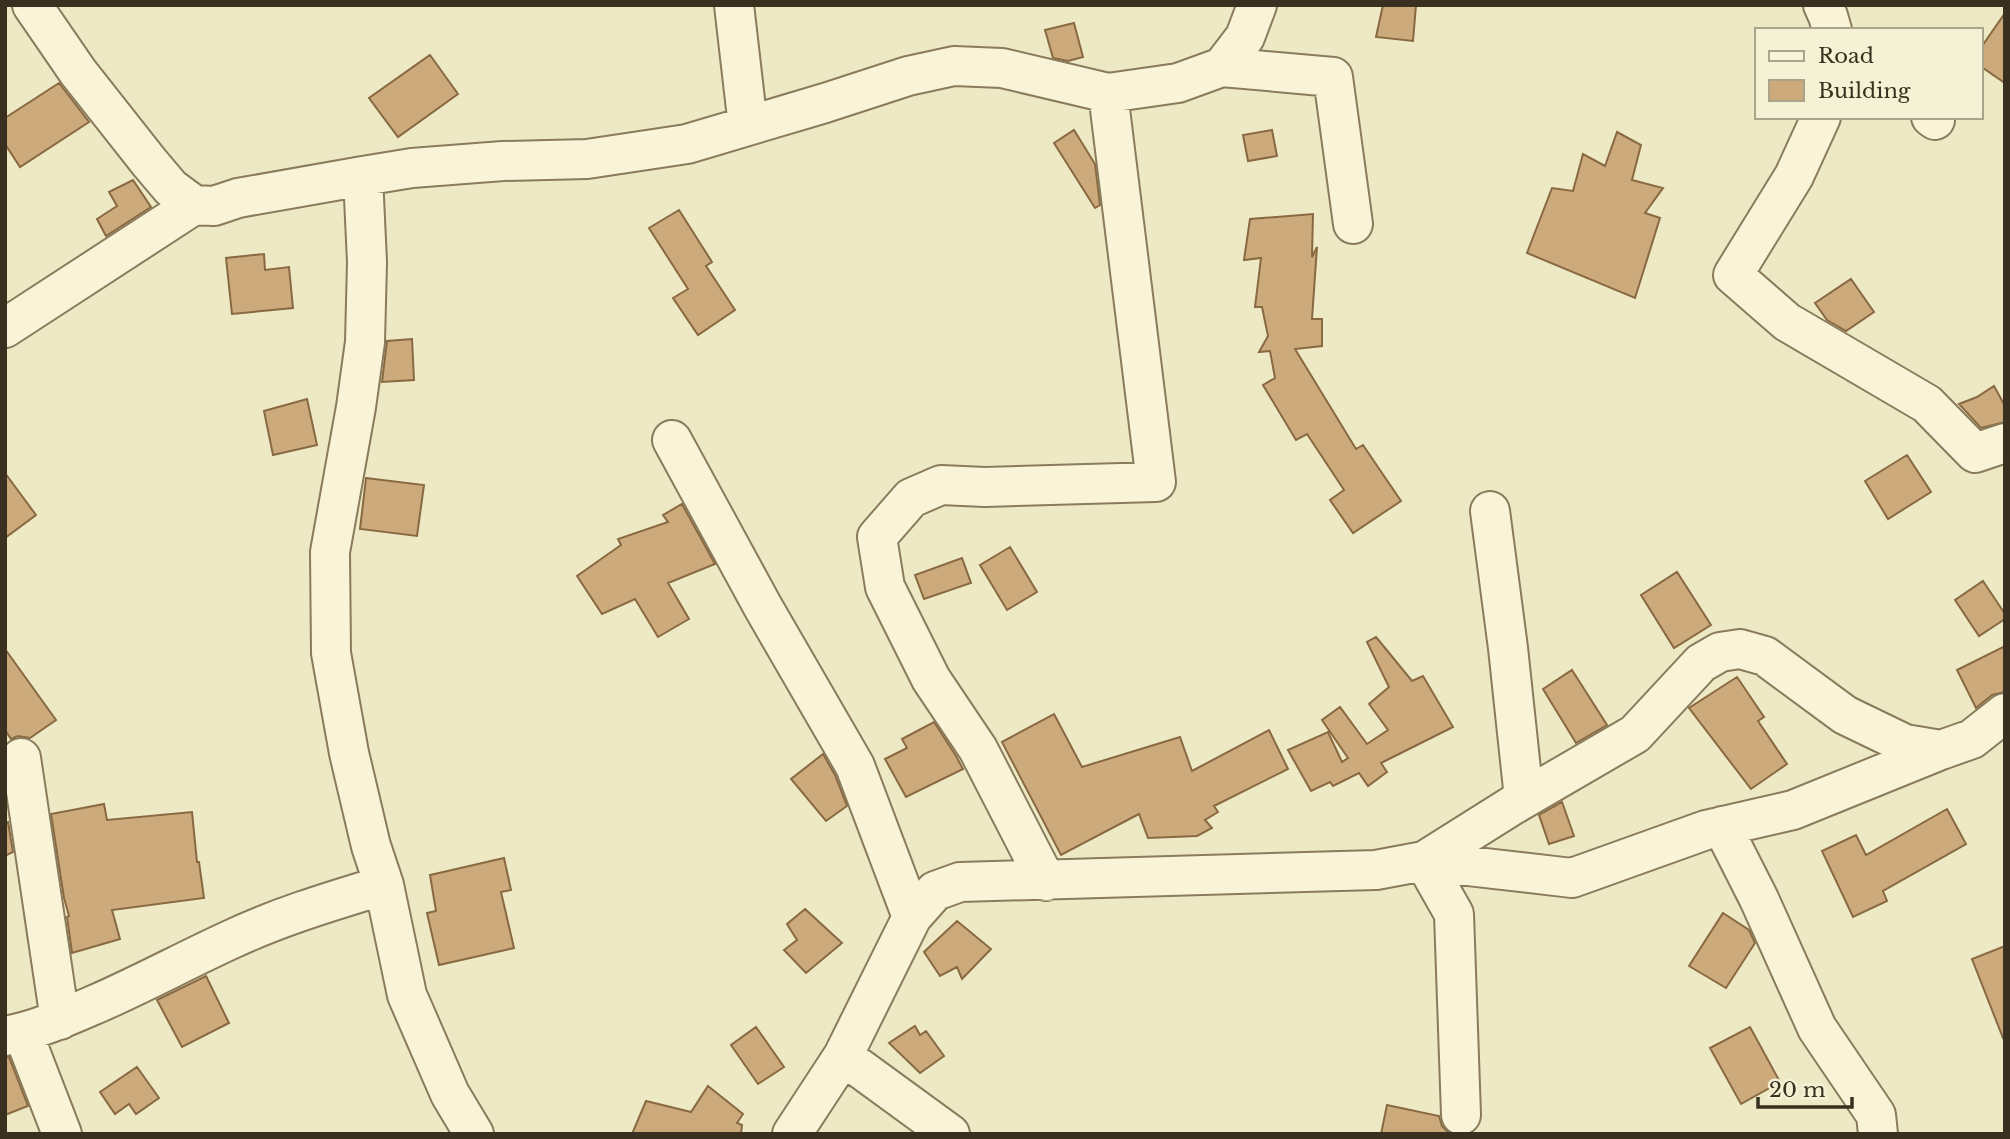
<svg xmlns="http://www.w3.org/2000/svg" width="2010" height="1139" font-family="'Libre Baskerville',serif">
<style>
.building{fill:#ccaa7b;stroke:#886941;stroke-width:2}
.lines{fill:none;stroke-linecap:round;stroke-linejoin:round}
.minor-casing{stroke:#897b5b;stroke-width:42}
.minor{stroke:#f9f4d8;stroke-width:38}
</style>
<rect width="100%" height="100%" fill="#eee9c5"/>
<path class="building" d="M 1383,5 L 1416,5 L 1413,41 L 1376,37 Z
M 2005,13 L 2005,83 L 1980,66 L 1980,49 Z
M 1074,23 L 1083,57 L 1068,61 L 1053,58 L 1045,30 Z
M 430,55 L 458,94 L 398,137 L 369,98 Z
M 59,83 L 89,122 L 20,167 L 5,144 L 5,118 Z
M 1074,130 L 1095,164 L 1100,205 L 1095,208 L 1054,143 Z
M 1272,130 L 1277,156 L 1248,161 L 1243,135 Z
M 1617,132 L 1641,145 L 1632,180 L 1663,188 L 1645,213 L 1660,218 L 1635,298 L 1527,253 L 1552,188 L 1573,191 L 1583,154 L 1605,166 Z
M 133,180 L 151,207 L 106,236 L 97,219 L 117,206 L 109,192 Z
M 679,210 L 712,262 L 706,266 L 735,310 L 698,335 L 673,298 L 688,289 L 649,228 Z
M 1313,214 L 1312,257 L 1317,247 L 1312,319 L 1322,319 L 1322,346 L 1295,349 L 1356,449 L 1363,445 L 1401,501 L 1353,533 L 1330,500 L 1344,490 L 1307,434 L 1296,440 L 1263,385 L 1275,378 L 1270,351 L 1259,352 L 1268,336 L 1262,307 L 1255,307 L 1261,258 L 1244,260 L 1250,219 Z
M 264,254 L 265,270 L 289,267 L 293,308 L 232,314 L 226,258 Z
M 1851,279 L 1874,312 L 1846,331 L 1827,320 L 1815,303 Z
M 412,339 L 414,380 L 382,382 L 387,341 Z
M 1994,386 L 2005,406 L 2005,422 L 1981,428 L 1959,404 L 1977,397 Z
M 307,399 L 317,445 L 273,455 L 264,411 Z
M 1907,455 L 1931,492 L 1888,519 L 1865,481 Z
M 5,473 L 36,515 L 5,538 Z
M 366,478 L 424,485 L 417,536 L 360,529 Z
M 682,504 L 715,564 L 668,583 L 689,619 L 658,637 L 635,599 L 602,614 L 577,576 L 621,545 L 618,539 L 668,522 L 663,515 Z
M 1010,547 L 1037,592 L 1007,610 L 980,565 Z
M 962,558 L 971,583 L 924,599 L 915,575 Z
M 1677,572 L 1711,625 L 1674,648 L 1641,595 Z
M 1983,581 L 2005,614 L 2005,619 L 1979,636 L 1955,600 Z
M 1376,637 L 1412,681 L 1423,676 L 1453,727 L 1381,763 L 1387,772 L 1368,786 L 1359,773 L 1333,786 L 1330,782 L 1311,791 L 1288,750 L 1328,732 L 1342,762 L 1348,758 L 1322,720 L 1340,707 L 1367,744 L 1388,730 L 1369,704 L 1389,687 L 1367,642 Z
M 2005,646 L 2005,692 L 1992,695 L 1976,708 L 1957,670 Z
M 5,649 L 56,720 L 30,738 L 18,736 L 11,739 L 5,730 Z
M 1572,670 L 1607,725 L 1576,743 L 1543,689 Z
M 1737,677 L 1764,717 L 1758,721 L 1787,764 L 1751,789 L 1689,708 Z
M 1054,714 L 1082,767 L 1180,737 L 1192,771 L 1269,730 L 1288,769 L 1214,806 L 1218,812 L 1205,820 L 1212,828 L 1197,836 L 1148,838 L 1139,814 L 1061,855 L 1002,742 Z
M 934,722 L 956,756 L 963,769 L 906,797 L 885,759 L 907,748 L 902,739 Z
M 823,754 L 835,775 L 847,806 L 826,821 L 791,779 Z
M 1562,802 L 1574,836 L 1549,844 L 1539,815 Z
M 104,804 L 107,820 L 192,812 L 197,862 L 199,862 L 204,898 L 112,910 L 120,939 L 72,953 L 67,917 L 69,916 L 64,898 L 51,814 Z
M 1947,809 L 1966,844 L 1883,891 L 1887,901 L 1853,917 L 1822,851 L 1856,835 L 1866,855 Z
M 8,822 L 13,852 L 5,856 L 5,823 Z
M 504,858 L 511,890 L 501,892 L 514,948 L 439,965 L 427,913 L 436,911 L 430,875 Z
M 805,909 L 842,943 L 806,973 L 784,950 L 797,940 L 787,924 Z
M 1723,913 L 1749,930 L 1755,943 L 1726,988 L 1689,966 Z
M 957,921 L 991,949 L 962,979 L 957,967 L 940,976 L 924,952 Z
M 2005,946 L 2005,1038 L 2003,1038 L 1972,959 Z
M 206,976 L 229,1023 L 182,1047 L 157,1000 Z
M 915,1026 L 920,1035 L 926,1031 L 944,1056 L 920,1073 L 889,1043 Z
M 756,1027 L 784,1067 L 758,1084 L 731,1045 Z
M 1750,1027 L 1780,1082 L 1741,1104 L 1710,1048 Z
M 5,1057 L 9,1057 L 28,1106 L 5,1115 Z
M 137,1067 L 159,1098 L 136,1114 L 129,1104 L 115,1114 L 100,1092 Z
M 708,1086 L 743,1114 L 737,1123 L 742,1125 L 741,1134 L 632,1134 L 646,1101 L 691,1112 Z
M 1387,1105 L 1439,1116 L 1442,1126 L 1450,1134 L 1381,1134 Z"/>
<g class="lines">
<defs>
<path id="minor" d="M 32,5 L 78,72 L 149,162 L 171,188 L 194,205 L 214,206 L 238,198 L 363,176
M 734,5 L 748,126
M 1823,5 L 1828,16 L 1832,30
M 1222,67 L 1333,77 L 1353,224
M 1821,117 L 1794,176 L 1733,275 L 1787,322 L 1927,404 L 1975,453 L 2005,443
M 1931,117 L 1935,120
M 5,328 L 194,205
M 672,440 L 763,607 L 855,766 L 912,917
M 1490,511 L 1508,648 L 1524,798
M 21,758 L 60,1020
M 1722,826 L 1759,899 L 1817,1028 L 1876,1115 L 1878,1134
M 1424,861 L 1572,878 L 1706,830 L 1793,810 L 1941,750
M 1424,861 L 1454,914 L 1461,1115
M 1046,881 L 978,749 L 931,679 L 885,587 L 877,537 L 911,498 L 941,485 L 985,487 L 1156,482 L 1108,93
M 384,885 L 371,846 L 349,753 L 331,653 L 330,552 L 356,407 L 365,342 L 367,262 L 363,176 L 412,168 L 503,161 L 587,159 L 687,144 L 825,103 L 908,76 L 954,66 L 1002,68 L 1108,93 L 1178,83 L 1222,67 L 1245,37 L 1257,5
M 23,1033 L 62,1134
M 5,1036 C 37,1030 66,1017 96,1004 C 142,984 186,960 232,939 C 281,916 332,901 384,885 L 407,995 L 450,1094 L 474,1134
M 843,1056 L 950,1134
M 792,1134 L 843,1056 L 912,917 L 935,891 L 960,882 L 1376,870 L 1424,861 L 1513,805 L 1635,734 L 1701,663 L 1720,652 L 1740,649 L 1765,656 L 1845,715 L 1905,744 L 1941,750 L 1972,739 L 2005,713"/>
</defs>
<use href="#minor" class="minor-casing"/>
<use href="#minor" class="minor"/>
</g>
<rect width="2010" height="1139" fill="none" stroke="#39301f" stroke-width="14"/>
<rect x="1755" y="28" width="228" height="91" fill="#f5f1d5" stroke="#aaa48c" stroke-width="2"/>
<rect x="1769" y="51" width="35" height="10" fill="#f9f4d8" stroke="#aaa48c" stroke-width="2"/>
<text x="1818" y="63" font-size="21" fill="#39301f">Road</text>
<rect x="1769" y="80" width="35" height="21" fill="#ccaa7b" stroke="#aaa48c" stroke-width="2"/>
<text x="1818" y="98" font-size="21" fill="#39301f">Building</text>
<path d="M1758 1097v10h94v-10" fill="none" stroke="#39301f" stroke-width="3.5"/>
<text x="1769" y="1097" font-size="21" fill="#39301f" stroke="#f5f1d5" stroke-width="5" paint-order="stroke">20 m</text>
</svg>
